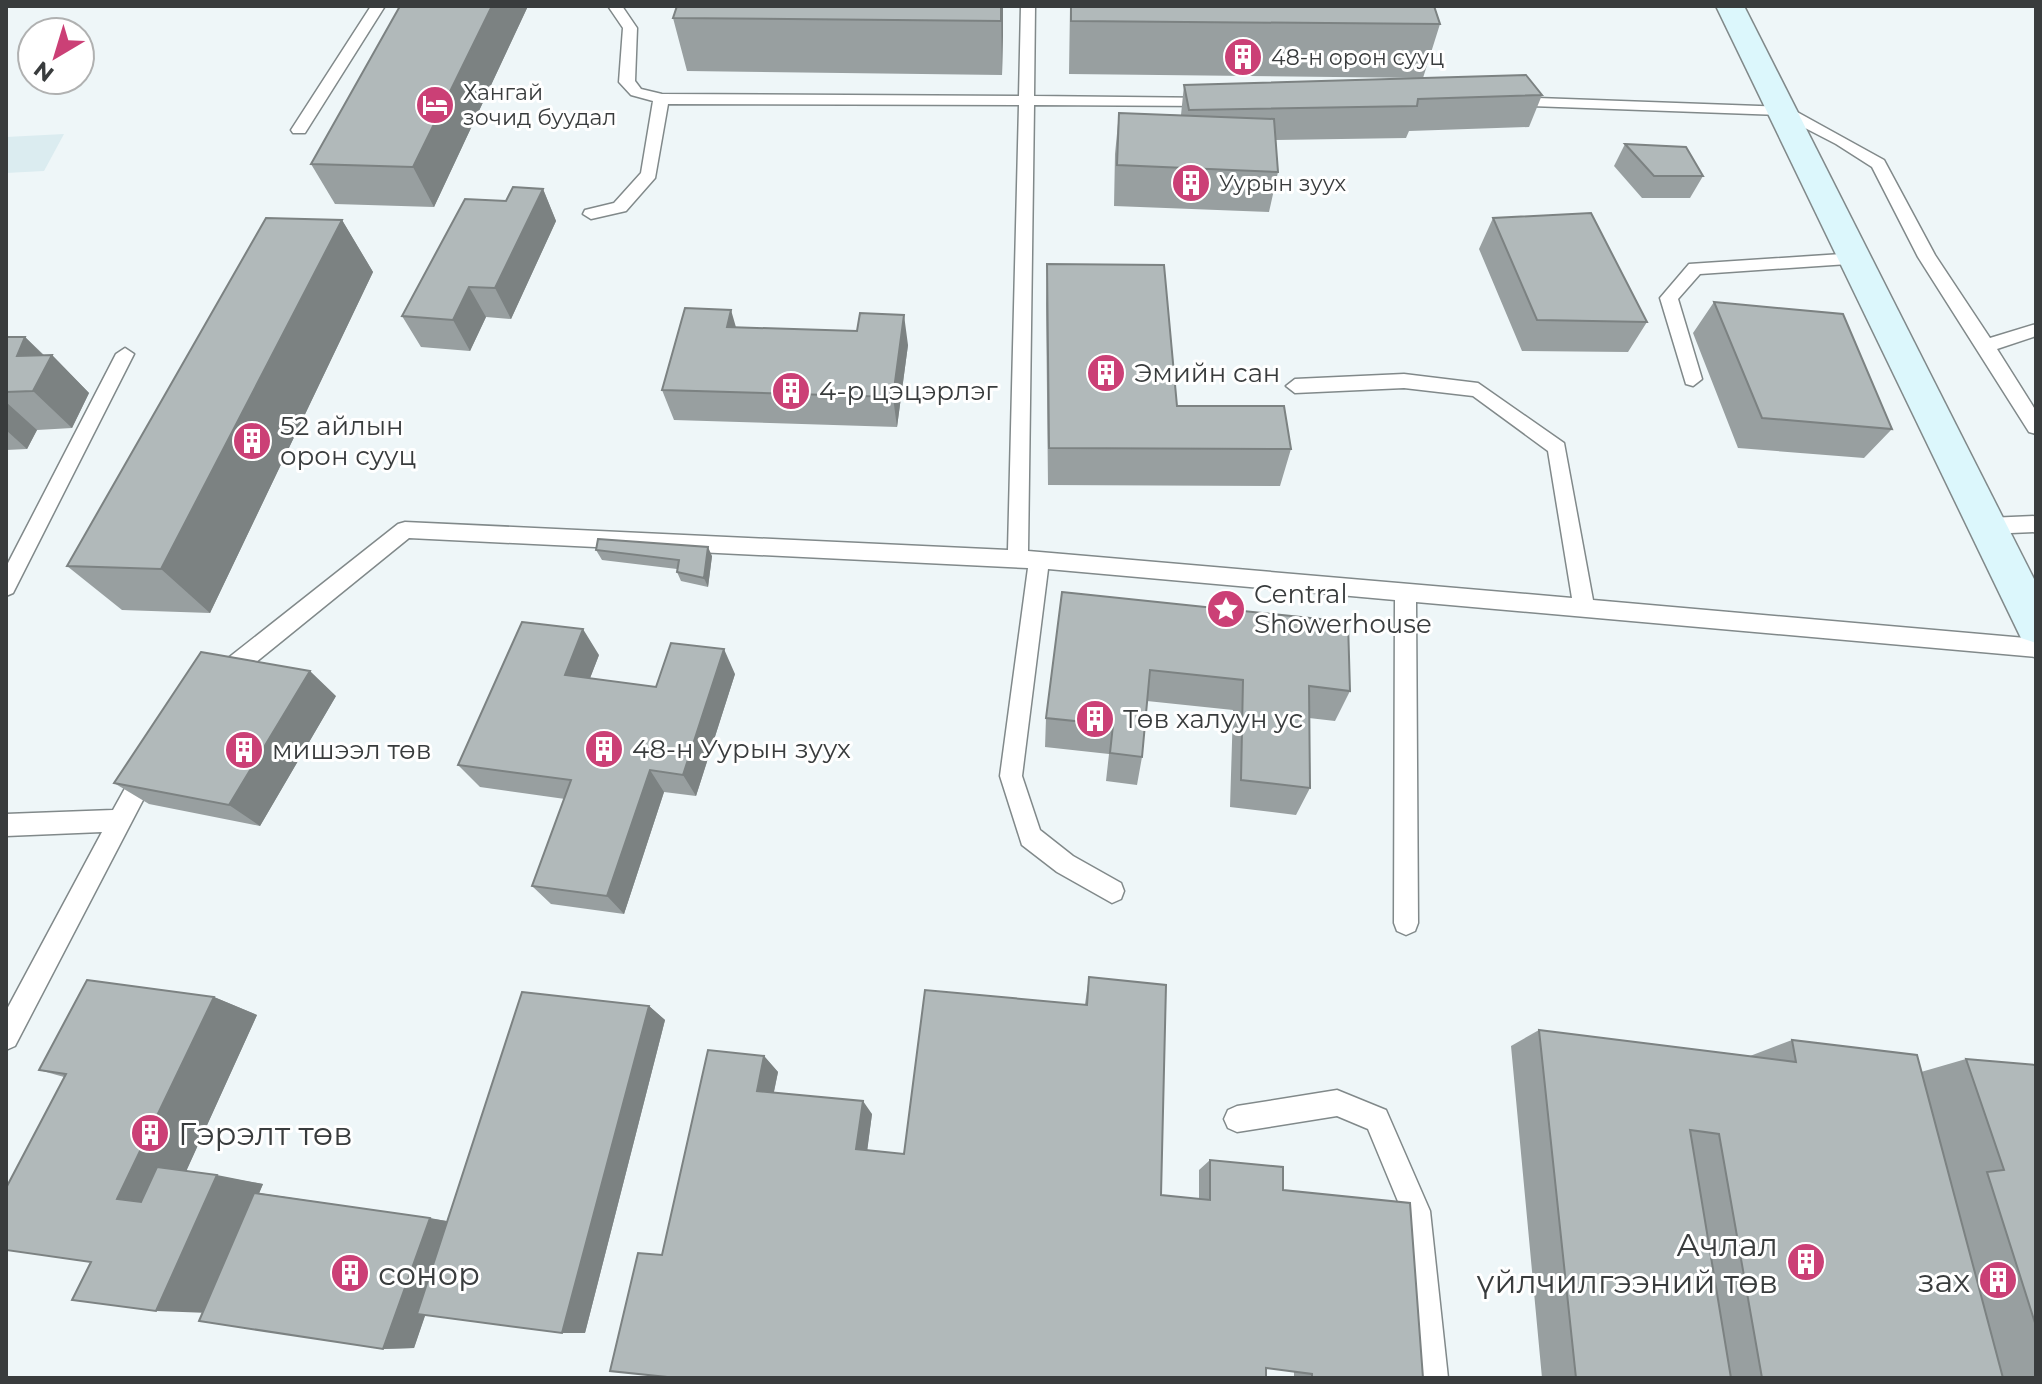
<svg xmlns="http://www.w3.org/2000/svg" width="2042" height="1384" font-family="Montserrat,sans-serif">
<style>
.built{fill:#dbecf0}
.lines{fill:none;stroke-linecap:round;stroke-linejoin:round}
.lane-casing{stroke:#81898a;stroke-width:3}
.secondary-casing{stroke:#81898a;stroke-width:3}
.lane{fill:#fff;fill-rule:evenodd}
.secondary{fill:#dcf7fc;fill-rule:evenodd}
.wall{fill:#989fa0}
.shaded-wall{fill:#7c8282}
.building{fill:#b1b9ba;stroke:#7c8282;stroke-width:2}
.labels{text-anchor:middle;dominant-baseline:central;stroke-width:6;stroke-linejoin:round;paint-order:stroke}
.far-poi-label{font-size:22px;fill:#393c3d;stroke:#fff;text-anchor:start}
.poi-label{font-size:26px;fill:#393c3d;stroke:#fff;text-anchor:start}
.near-poi-label{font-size:32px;fill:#393c3d;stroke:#fff;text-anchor:start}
</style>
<rect width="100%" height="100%" fill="#eef6f8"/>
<path class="built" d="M 64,134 L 44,171 L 6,173 L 6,137 Z"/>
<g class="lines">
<defs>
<path id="lane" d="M 371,6 L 385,6 L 305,133 L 293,133 L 291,130 Z
M 608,6 L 622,6 L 637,28 L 635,81 L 641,89 L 662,94 L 1019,96 L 1021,6 L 1035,6 L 1034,96 L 1216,98 L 1216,104 L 1211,106 L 1034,105 L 1028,551 L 1572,598 L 1548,451 L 1473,396 L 1404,388 L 1295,393 L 1286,386 L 1295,379 L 1404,374 L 1478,383 L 1564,443 L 1593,600 L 2036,639 L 2036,657 L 1416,602 L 1418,923 L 1415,931 L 1406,935 L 1397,931 L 1394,923 L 1395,600 L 1048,569 L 1022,776 L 1040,830 L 1073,856 L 1121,883 L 1124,891 L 1121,899 L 1112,903 L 1057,872 L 1022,845 L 1000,776 L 1028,568 L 409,538 L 229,684 L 221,686 L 213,684 L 210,677 L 213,670 L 398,524 L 405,522 L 1008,550 L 1019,105 L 668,104 L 655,178 L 626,211 L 591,219 L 583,214 L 585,210 L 614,203 L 641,173 L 653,101 L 631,95 L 619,82 L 623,28 Z
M 1510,97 L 1788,107 L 1884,160 L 1935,255 L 1990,338 L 2036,324 L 2036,336 L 1997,349 L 2036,411 L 2036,434 L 2029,432 L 1918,257 L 1872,167 L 1836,144 L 1780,115 L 1505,105 L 1502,102 Z
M 1857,253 L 1866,259 L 1863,263 L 1700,274 L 1678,299 L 1702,379 L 1693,386 L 1686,384 L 1660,298 L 1689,264 Z
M 125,348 L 134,354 L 13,593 L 6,596 L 6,567 L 116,354 Z
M 2036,516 L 2036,532 L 1988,534 L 1981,532 L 1978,526 L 1981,520 L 1988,518 Z
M 147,760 L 155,763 L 158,770 L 155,777 L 15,1046 L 6,1050 L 6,1011 L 102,832 L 6,836 L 6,814 L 113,810 L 139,763 Z
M 1337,1090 L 1386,1110 L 1430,1211 L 1448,1378 L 1418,1378 L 1402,1211 L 1368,1129 L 1337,1116 L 1237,1132 L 1228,1128 L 1224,1119 L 1228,1110 L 1237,1106 Z"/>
<path id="secondary" d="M 1716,6 L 1744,6 L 2036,583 L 2036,643 L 2021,638 Z"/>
</defs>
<use href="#lane" class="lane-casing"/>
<use href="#secondary" class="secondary-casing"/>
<use href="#lane" class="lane"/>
<use href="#secondary" class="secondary"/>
</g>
<path class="wall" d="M 400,6 L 528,6 L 434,207 L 335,204 L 311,164 Z
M 1003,6 L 1002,75 L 687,71 L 673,18 Z
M 1070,6 L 1434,6 L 1440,24 L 1423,78 L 1069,74 Z
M 1184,85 L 1542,95 L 1529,127 L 1409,131 L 1406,138 L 1276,140 L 1278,172 L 1269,212 L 1114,206 L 1115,154 L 1119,113 L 1181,115 Z
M 1625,144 L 1703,176 L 1690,198 L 1642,198 L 1614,166 Z
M 543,189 L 556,221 L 511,319 L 486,317 L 470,351 L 421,347 L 402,316 L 506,201 Z
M 1493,218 L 1647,322 L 1628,352 L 1522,351 L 1479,249 Z
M 342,220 L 373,272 L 210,613 L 122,610 L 67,566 Z
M 1047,264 L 1177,406 L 1291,449 L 1280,486 L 1048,485 L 1046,304 Z
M 1714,302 L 1892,429 L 1864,458 L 1738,448 L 1693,333 Z
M 736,328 L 908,345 L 897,427 L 674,420 L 662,390 Z
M 6,337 L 25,337 L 44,355 L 52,355 L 89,393 L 72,428 L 37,430 L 27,449 L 6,450 Z
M 596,550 L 712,556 L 708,587 L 681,581 L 677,572 L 677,569 L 602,560 Z
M 1062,592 L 1350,691 L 1335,721 L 1309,718 L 1310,788 L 1296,815 L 1230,807 L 1233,710 L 1147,701 L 1142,757 L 1137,785 L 1106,781 L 1109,754 L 1045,747 L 1046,718 Z
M 599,655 L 590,678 L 656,687 L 735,674 L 696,796 L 664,792 L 624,914 L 551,904 L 532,886 L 565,799 L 480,787 L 458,765 Z
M 336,696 L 260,826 L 149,804 L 114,783 Z
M 1089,977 L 1161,1195 L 1199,1199 L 1199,1170 L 1210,1160 L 1283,1190 L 1423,1378 L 1294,1378 L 1294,1372 L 662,1255 L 764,1056 L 778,1072 L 774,1092 L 872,1114 L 867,1150 L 904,1154 L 1085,1004 Z
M 214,997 L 257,1015 L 186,1171 L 263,1184 L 259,1193 L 447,1221 L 649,1006 L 665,1020 L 585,1333 L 562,1333 L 425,1315 L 414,1348 L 383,1349 L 91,1262 L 64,1077 L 39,1070 Z
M 1539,1030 L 1750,1056 L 1792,1040 L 1921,1072 L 1966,1059 L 2036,1065 L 2036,1378 L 1542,1378 L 1511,1046 Z"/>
<path class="shaded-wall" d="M 492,6 L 528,6 L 434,207 L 413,167 Z
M 1001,6 L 1003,6 L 1003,36 L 1002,75 Z
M 543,189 L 556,221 L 511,319 L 495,288 Z
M 342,220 L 373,272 L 210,613 L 161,569 Z
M 469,287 L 486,317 L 470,351 L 453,320 Z
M 731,310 L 740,341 L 727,327 Z
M 904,315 L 908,345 L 897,427 L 893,397 Z
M 25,337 L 49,361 L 52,355 L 89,393 L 72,428 L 33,391 L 17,356 Z
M 6,402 L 37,430 L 27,449 L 6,430 Z
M 708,547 L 712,556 L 708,587 L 704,578 Z
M 583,629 L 599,655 L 582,699 L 565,675 Z
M 724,649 L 735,674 L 696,796 L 683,775 Z
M 310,671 L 336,696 L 260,826 L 229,805 Z
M 650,770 L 664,792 L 624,914 L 607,896 Z
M 214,997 L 257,1015 L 170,1207 L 117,1199 Z
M 649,1006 L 665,1020 L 585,1333 L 562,1333 Z
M 764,1056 L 778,1072 L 771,1105 L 757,1091 Z
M 863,1101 L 872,1114 L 866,1160 L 856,1149 Z
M 217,1175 L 263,1184 L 209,1313 L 156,1311 Z
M 430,1218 L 457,1223 L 414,1348 L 383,1349 Z"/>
<path class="building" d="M 400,6 L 492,6 L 413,167 L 311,164 Z
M 677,6 L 1001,6 L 1001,21 L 673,18 Z
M 1071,6 L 1434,6 L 1440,24 L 1071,21 Z
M 1526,75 L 1542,95 L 1418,99 L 1417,106 L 1189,110 L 1184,85 Z
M 1119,113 L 1274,119 L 1278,172 L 1117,165 Z
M 1625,144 L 1686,147 L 1703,176 L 1654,176 Z
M 513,187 L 543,189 L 495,288 L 469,287 L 453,320 L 402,316 L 465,199 L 506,201 Z
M 1591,213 L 1647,322 L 1537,320 L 1493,218 Z
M 266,218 L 342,220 L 161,569 L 67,566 Z
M 1047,264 L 1164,265 L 1177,406 L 1284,406 L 1291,449 L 1049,448 Z
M 1714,302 L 1843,314 L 1892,429 L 1762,418 Z
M 685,308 L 731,310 L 727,327 L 857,331 L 860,313 L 904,315 L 893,397 L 662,390 Z
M 6,337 L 25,337 L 17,356 L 52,355 L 33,391 L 6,392 Z
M 598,539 L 708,547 L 704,578 L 677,572 L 679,560 L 596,550 Z
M 1062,592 L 1348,622 L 1350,691 L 1309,686 L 1310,788 L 1241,780 L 1243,680 L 1150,670 L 1142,757 L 1110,753 L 1113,725 L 1046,718 Z
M 522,622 L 583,629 L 565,675 L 656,687 L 671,643 L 724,649 L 683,775 L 650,770 L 607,896 L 532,886 L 571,780 L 458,765 Z
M 201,652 L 310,671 L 229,805 L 114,783 Z
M 1089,977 L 1166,985 L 1161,1195 L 1210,1200 L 1210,1160 L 1283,1167 L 1283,1190 L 1410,1203 L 1423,1378 L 1312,1378 L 1312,1374 L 1266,1368 L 1266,1378 L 677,1378 L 610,1371 L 638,1253 L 662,1255 L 708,1050 L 764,1056 L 757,1091 L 863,1101 L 856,1149 L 904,1154 L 925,990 L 1087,1005 Z
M 87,980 L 214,997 L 117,1199 L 141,1202 L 157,1167 L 217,1175 L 156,1311 L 72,1300 L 91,1262 L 6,1250 L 6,1188 L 66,1074 L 39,1070 Z
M 522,992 L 649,1006 L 562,1333 L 417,1314 Z
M 1539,1030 L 1796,1062 L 1792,1040 L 1917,1055 L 2003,1378 L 1762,1378 L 1719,1134 L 1690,1130 L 1731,1378 L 1576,1378 Z
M 1966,1059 L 2036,1065 L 2036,1326 L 1987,1172 L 2004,1170 Z
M 254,1193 L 430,1218 L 383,1349 L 199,1321 Z"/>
<defs>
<symbol id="building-disc" viewBox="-11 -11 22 22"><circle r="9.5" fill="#cb4076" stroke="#fff"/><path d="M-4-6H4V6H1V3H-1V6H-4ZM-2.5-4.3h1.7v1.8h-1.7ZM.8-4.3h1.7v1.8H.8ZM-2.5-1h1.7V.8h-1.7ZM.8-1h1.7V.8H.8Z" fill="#fff"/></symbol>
<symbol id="hotel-disc" viewBox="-11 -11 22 22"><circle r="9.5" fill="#cb4076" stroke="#fff"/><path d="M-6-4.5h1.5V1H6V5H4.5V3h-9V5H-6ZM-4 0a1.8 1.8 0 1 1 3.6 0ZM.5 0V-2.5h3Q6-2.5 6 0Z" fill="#fff"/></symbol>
<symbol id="sight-disc" viewBox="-11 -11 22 22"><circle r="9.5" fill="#cb4076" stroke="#fff"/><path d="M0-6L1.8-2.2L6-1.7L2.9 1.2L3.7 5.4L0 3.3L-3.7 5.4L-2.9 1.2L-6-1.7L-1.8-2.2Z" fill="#fff"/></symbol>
</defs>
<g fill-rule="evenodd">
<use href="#building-disc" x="1221" y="35" width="44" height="44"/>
<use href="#hotel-disc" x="413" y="83" width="44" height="44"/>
<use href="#building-disc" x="1169" y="161" width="44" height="44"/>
<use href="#building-disc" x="1084" y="351" width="44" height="44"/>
<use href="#building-disc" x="769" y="369" width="44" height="44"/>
<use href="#building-disc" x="230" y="419" width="44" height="44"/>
<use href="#sight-disc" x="1204" y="587" width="44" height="44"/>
<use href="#building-disc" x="1073" y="697" width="44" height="44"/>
<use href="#building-disc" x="582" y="727" width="44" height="44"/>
<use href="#building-disc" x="222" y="728" width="44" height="44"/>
<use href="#building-disc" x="128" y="1111" width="44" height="44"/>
<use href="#building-disc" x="1784" y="1240" width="44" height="44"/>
<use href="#building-disc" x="328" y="1251" width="44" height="44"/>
<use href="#building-disc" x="1976" y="1258" width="44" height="44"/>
</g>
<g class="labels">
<g class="far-poi-label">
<text x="1271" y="57">48-н орон сууц</text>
<text x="463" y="92">Хангай<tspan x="463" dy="25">зочид буудал</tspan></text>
<text x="1219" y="183">Уурын зуух</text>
</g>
<g class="poi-label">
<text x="1134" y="373">Эмийн сан</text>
<text x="819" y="391">4-р цэцэрлэг</text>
<text x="280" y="426">52 айлын<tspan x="280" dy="30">орон сууц</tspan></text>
<text x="1254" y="594">Central<tspan x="1254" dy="30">Showerhouse</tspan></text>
<text x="1123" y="719">Төв халуун ус</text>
<text x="632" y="749">48-н Уурын зуух</text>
<text x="272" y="750">мишээл төв</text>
</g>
<g class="near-poi-label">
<text x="178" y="1133">Гэрэлт төв</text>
<text x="1778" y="1244" text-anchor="end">Ачлал<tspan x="1778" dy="37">үйлчилгээний төв</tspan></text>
<text x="378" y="1273">сонор</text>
<text x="1970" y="1280" text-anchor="end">зах</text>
</g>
</g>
<rect width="2042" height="1384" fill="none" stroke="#393c3d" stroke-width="16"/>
<g transform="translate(56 56) rotate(218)"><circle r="38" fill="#ffffff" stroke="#b0b1b1" stroke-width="2"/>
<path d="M0-6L14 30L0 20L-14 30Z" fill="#cb4076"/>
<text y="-12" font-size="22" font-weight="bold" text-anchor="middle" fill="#393c3d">N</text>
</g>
</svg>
